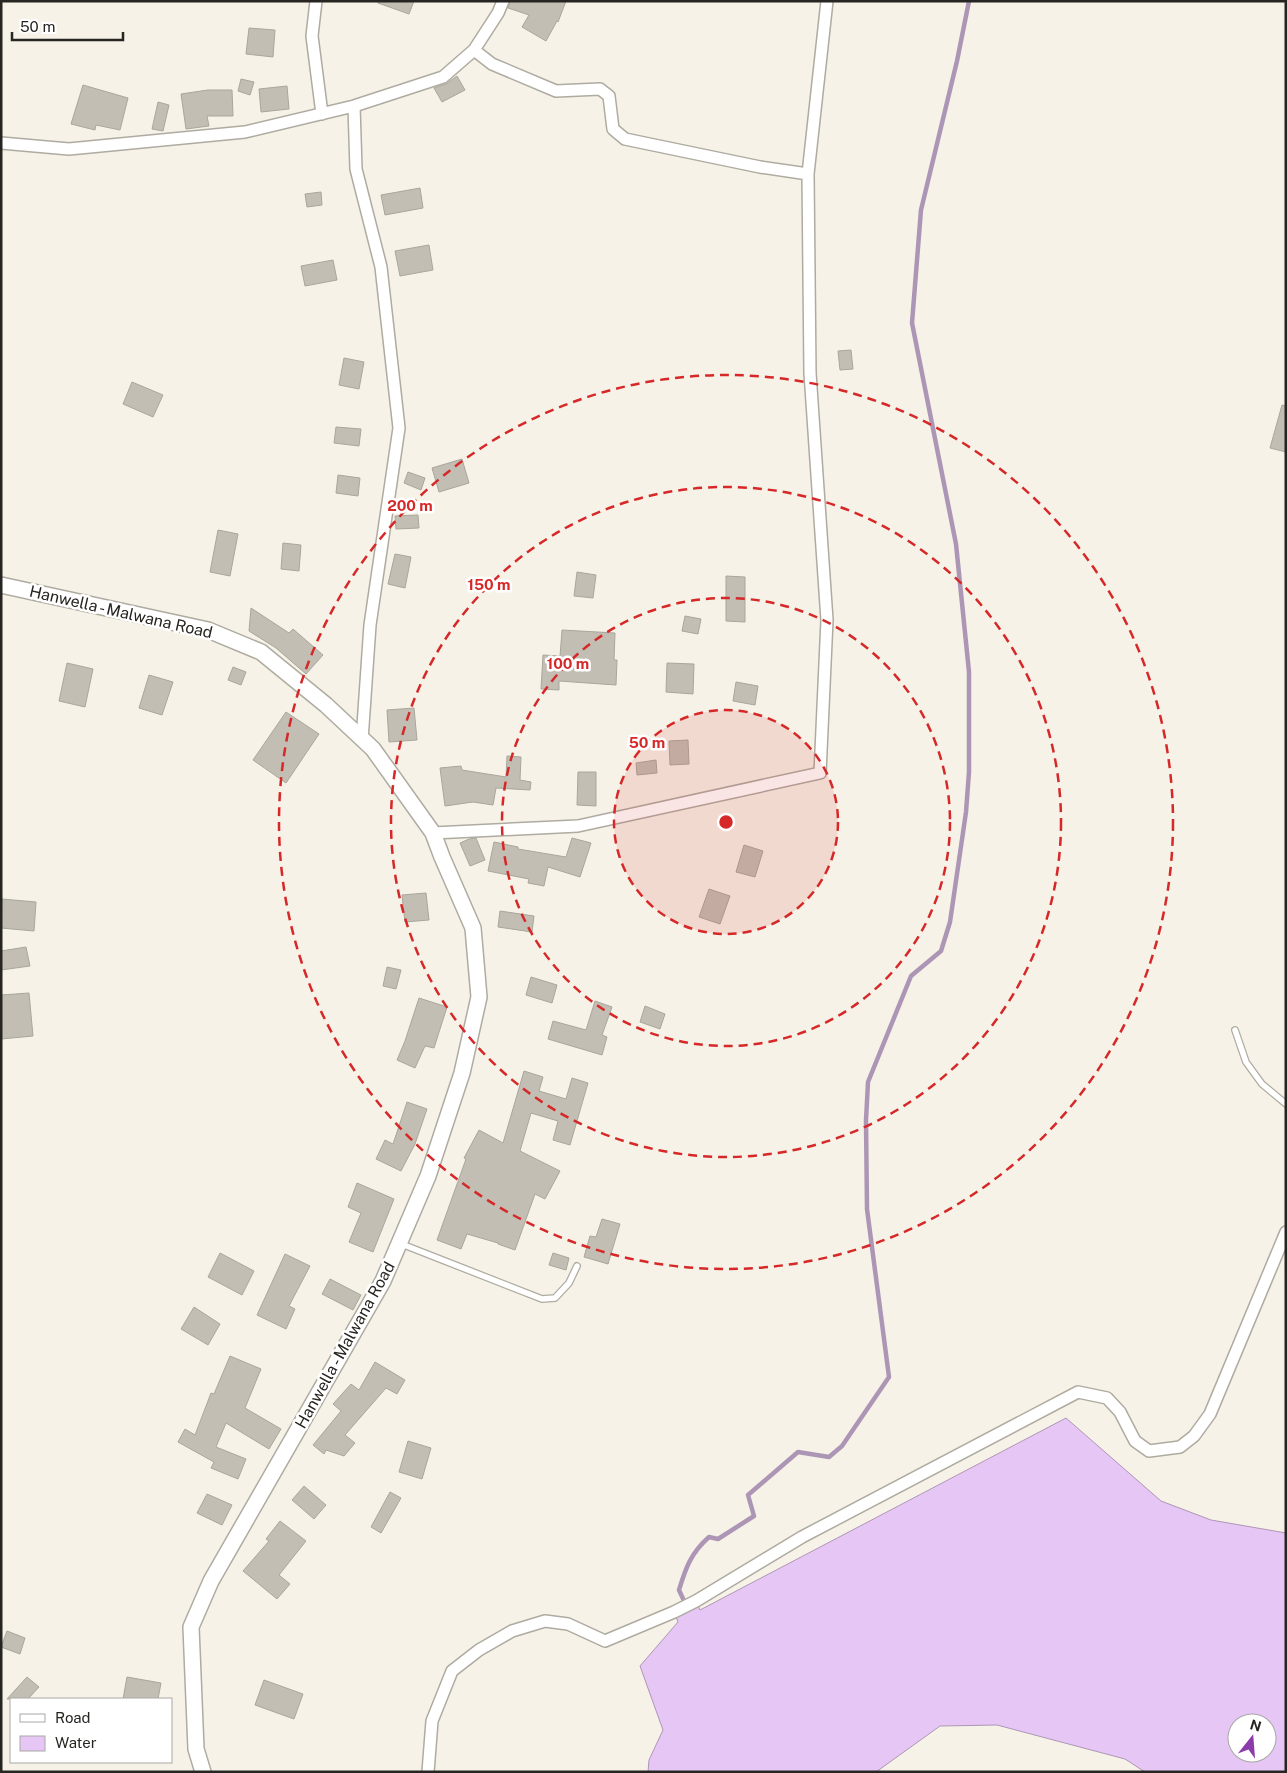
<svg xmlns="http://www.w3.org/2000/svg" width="1287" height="1773" font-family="'Public Sans',sans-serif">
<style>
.water{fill:#e6c6f5;stroke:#ad96b5;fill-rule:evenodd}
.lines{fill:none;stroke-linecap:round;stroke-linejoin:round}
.stream{stroke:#ad96b5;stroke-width:4.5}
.building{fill:#c2beb3;stroke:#a9a69b}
.service-casing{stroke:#afaba1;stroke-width:8}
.minor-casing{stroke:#afaba1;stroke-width:14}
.tertiary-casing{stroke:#afaba1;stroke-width:18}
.service{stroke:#fff;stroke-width:5.5}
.minor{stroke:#fff;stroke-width:11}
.tertiary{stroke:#fff;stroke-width:15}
.ring{fill:none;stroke:#d62828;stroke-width:2.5;stroke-dasharray:9 6}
.labels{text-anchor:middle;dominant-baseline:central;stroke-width:5;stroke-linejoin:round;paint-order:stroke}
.street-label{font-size:16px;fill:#272521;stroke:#fff}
.centre{fill:#d62828;stroke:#fff;stroke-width:2.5}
.ring-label{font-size:15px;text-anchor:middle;font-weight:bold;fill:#d62828;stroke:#fff;stroke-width:5;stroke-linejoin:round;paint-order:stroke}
</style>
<rect width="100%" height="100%" fill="#f6f2e7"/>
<path class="water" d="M 1066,1418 L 1161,1501 L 1211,1520 L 1286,1533 L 1286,1772 L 1145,1772 L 1125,1759 L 997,1725 L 940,1726 L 876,1772 L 648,1772 L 649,1760 L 663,1730 L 640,1666 L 678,1622 L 674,1612 L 696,1601 L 700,1610 ZM 1237,1723 L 1267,1723 L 1267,1753 L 1237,1753 Z"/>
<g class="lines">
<path class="stream" d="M 685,1603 L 679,1590 C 686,1567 691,1553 709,1537 L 718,1539 L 754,1516 L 748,1495 L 798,1452 L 829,1457 L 842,1446 L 889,1377 L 867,1209 L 866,1120 L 868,1082 L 911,976 L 941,951 L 950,922 L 966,812 L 969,772 L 969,672 L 956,544 L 912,323 L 921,210 L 957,61 L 969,1"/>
</g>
<path class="building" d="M 378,1 L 414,1 L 409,14 L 378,3 Z
M 510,1 L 566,1 L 558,22 L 557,21 L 546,41 L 522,27 L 529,15 L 508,8 Z
M 249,28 L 275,30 L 273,57 L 246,54 Z
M 457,76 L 465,90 L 442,102 L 434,88 L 446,84 Z
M 241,79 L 254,82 L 250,95 L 238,91 Z
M 83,85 L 128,98 L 120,130 L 96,125 L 95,130 L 71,124 Z
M 287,86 L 289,109 L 261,112 L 259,89 Z
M 208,90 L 232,90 L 233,116 L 207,116 L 209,126 L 186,129 L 181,94 Z
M 158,102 L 169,105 L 163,131 L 152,129 Z
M 420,188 L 423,208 L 385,215 L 381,195 Z
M 321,192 L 322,205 L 307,207 L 305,194 Z
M 429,245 L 433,270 L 400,276 L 395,251 Z
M 333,260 L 337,280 L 305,286 L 301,266 Z
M 851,350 L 853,369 L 840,370 L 838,351 Z
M 344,358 L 364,362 L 359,389 L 339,385 Z
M 132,382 L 163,395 L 153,417 L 123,404 Z
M 1282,405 L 1286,406 L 1286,452 L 1270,448 Z
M 336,427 L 361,429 L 359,446 L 334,443 Z
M 462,459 L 469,483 L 439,492 L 432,468 Z
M 408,472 L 425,478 L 421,490 L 404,483 Z
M 338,475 L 360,478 L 358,496 L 336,493 Z
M 418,515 L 419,528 L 396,529 L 395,516 Z
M 218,530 L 238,534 L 230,576 L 210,572 Z
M 283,543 L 301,545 L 299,571 L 281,569 Z
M 395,554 L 411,557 L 405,588 L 388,584 Z
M 577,572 L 596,575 L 593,598 L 574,596 Z
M 726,576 L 745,577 L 745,622 L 726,621 Z
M 251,608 L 289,633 L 293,629 L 323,655 L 306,674 L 276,648 L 249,631 Z
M 685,616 L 701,619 L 698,634 L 682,631 Z
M 562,630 L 615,633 L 614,660 L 617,660 L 616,685 L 559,681 L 559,690 L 541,689 L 543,655 L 560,656 Z
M 67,663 L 93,669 L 85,707 L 59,701 Z
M 667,663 L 694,664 L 693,694 L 666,692 Z
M 233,667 L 246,672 L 241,685 L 228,680 Z
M 149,675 L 173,682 L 162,715 L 139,708 Z
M 736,682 L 758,686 L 755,705 L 733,701 Z
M 414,708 L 417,740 L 389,742 L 387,710 Z
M 286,712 L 319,734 L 286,783 L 253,760 Z
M 688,740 L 689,764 L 670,765 L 669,741 Z
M 507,756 L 521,757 L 520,780 L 531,782 L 530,790 L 496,788 L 493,805 L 473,802 L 445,806 L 440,768 L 461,766 L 462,770 L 506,777 Z
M 656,760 L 657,773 L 637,775 L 636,763 Z
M 578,772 L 596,772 L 596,806 L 577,805 Z
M 476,838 L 485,860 L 470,866 L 460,843 L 469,839 Z
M 572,838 L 591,843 L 580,877 L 548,867 L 544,886 L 528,883 L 529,879 L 488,871 L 494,842 L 518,847 L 518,849 L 566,857 Z
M 744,845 L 763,851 L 755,877 L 736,872 Z
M 709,889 L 730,896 L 720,924 L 699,917 Z
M 426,893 L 429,920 L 405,922 L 402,895 Z
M 2,899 L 36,902 L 34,931 L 1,928 Z
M 500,911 L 534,916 L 532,932 L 498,927 Z
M 26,947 L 30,966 L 1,970 L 1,951 Z
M 387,967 L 401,970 L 396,989 L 383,986 Z
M 531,977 L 557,985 L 552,1003 L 526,995 Z
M 29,993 L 33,1036 L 1,1039 L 1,995 Z
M 419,998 L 447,1007 L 434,1048 L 425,1046 L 415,1068 L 397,1060 L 405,1041 Z
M 595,1001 L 612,1007 L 602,1035 L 607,1037 L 602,1055 L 548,1039 L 553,1021 L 586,1030 Z
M 645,1006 L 665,1014 L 660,1029 L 640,1022 Z
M 524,1071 L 543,1077 L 539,1091 L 566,1099 L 572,1078 L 588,1083 L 570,1145 L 553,1140 L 558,1121 L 531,1113 L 520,1151 L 560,1171 L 545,1199 L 535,1194 L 515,1250 L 498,1244 L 498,1243 L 467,1234 L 461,1249 L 437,1240 L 466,1159 L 464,1158 L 479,1130 L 503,1143 Z
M 407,1102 L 427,1109 L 415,1144 L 401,1171 L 376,1159 L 385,1140 L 393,1144 Z
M 357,1183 L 394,1199 L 373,1252 L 349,1242 L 361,1213 L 348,1207 Z
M 602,1219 L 620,1224 L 608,1264 L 584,1257 L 590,1236 L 596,1237 Z
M 220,1253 L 254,1271 L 242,1295 L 208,1277 Z
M 553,1253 L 569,1258 L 566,1270 L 549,1265 Z
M 285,1254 L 310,1266 L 289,1306 L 295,1309 L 286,1329 L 257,1315 Z
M 330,1279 L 361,1295 L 353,1310 L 322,1294 Z
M 194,1307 L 220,1324 L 208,1345 L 181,1329 Z
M 230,1356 L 261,1369 L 245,1408 L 281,1429 L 269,1449 L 226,1423 L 216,1447 L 246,1459 L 238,1479 L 211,1468 L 214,1462 L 178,1442 L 185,1429 L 195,1435 L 211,1393 L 214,1394 Z
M 375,1362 L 405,1380 L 397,1394 L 386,1388 L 345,1435 L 355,1443 L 344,1456 L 326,1450 L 324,1454 L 313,1445 L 341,1411 L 333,1404 L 351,1384 L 359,1390 Z
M 408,1441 L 431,1448 L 422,1479 L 399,1472 Z
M 304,1486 L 326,1505 L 314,1519 L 292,1500 Z
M 390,1492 L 401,1498 L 381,1533 L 371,1527 Z
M 207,1494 L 232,1505 L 222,1525 L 197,1513 Z
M 280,1521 L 306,1541 L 279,1575 L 290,1584 L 277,1599 L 243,1571 L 269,1541 L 266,1539 Z
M 7,1631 L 25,1638 L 20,1654 L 1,1647 Z
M 27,1677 L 39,1687 L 28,1699 L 7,1699 Z
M 127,1677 L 161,1683 L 158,1699 L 123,1699 Z
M 264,1680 L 303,1694 L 294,1719 L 255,1705 Z"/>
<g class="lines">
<defs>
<path id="service" d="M 1235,1030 L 1246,1062 L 1262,1084 L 1286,1104
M 399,1243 L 542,1299 L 555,1298 L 569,1283 L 577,1266"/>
<path id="minor" d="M 316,1 L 312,36 L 322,114
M 474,50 L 492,64 L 556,91 L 600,89 L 609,96 L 613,129 L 625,139 L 760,167 L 808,174
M 354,106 L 356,169 L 381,267 L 399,428 L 370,625 L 362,740
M 1,143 L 69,149 L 245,132 L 354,106 L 443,77 L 474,50 L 498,13 L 503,1
M 433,833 L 578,826 L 820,773 L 827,620 L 810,373 L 808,174 L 827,1
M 428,1772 L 432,1721 L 452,1671 L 479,1650 L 512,1631 L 545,1621 L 568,1624 L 605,1641 L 674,1612 L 696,1601 L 802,1537 L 1078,1392 L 1107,1398 L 1120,1412 L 1135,1441 L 1149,1451 L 1180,1447 L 1194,1436 L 1210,1414 L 1286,1232"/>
<path id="tertiary" d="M 1,585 L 208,630 L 261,652 L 326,705 L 373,749 L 433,833 L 442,857 L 473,928 L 479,997 L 462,1073 L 428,1176 L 383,1281 L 211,1581 L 191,1627 L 196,1749 L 203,1772"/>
</defs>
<use href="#service" class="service-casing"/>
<use href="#minor" class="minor-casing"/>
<use href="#tertiary" class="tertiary-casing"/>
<use href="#service" class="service"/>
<use href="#minor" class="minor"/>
<use href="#tertiary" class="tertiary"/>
</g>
<circle cx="726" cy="822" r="112" fill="#d62828" fill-opacity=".12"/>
<g class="ring">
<circle cx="726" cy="822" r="112"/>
<circle cx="726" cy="822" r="224"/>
<circle cx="726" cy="822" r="335"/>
<circle cx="726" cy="822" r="447"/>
</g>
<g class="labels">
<g class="street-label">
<text transform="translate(121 612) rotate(13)">Hanwella - Malwana Road</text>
<text transform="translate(345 1345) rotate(-61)">Hanwella - Malwana Road</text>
</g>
</g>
<circle cx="726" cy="822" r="8" class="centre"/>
<g class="ring-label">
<text x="410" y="511">200 m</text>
<text x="489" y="590">150 m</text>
<text x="568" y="669">100 m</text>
<text x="647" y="748">50 m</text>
</g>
<rect width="1287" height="1773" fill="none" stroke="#272521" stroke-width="5"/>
<rect x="10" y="1698" width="162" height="65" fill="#ffffff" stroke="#a9a8a6"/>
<rect x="20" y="1714" width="25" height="8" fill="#ffffff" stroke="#a9a8a6"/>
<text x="55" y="1723" font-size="15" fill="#272521">Road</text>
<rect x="20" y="1736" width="25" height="15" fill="#e6c6f5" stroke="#a9a8a6"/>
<text x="55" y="1748" font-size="15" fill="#272521">Water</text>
<g transform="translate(1252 1738) rotate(17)"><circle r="24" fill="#ffffff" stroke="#a9a8a6"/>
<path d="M0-4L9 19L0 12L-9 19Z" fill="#8b3bab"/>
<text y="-8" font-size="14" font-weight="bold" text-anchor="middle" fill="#272521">N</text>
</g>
<path d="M12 32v8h111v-8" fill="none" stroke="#272521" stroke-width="2.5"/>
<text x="20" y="32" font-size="15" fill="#272521" stroke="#ffffff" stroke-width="4" paint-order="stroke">50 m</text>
</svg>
